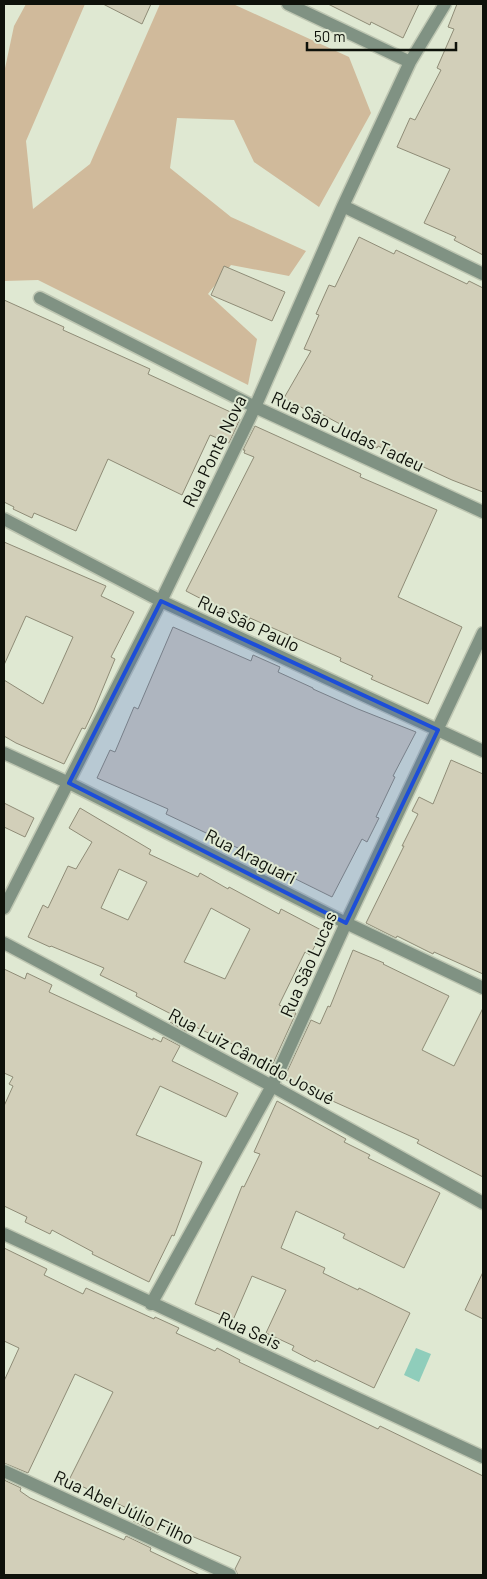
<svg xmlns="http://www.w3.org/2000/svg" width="487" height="1579" font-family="Barlow,sans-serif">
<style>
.green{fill:#d0ba9b}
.water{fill:#8fcdbb}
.building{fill:#d2cfb9;stroke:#8f8c77;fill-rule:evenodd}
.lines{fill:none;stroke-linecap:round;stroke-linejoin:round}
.minor-casing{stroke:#bec6b2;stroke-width:15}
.tertiary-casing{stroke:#bec6b2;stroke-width:15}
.minor{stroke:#809283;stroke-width:12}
.tertiary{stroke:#809283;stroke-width:12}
.marked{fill:#1d4ed8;fill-opacity:0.2;stroke:#1d4ed8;stroke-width:4;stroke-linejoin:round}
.labels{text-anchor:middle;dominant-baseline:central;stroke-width:4;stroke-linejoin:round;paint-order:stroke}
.street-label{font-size:18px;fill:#0e110a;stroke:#dfe8d2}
</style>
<rect width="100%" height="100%" fill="#dfe8d2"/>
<path class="green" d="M 26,4 L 85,4 L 26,141 L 33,209 L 90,164 L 160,4 L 233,4 L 349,57 L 371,113 L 319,207 L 254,162 L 234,120 L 177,118 L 170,168 L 231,217 L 306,251 L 289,276 L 231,265 L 208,294 L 257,339 L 248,385 L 38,280 L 4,281 L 4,73 L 14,26 Z"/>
<path class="water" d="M 416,1348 L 431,1354 L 419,1382 L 404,1375 Z"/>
<path class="building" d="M 103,4 L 151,4 L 142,24 Z
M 328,4 L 419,4 L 403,38 L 371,22 L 370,25 Z
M 457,4 L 483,4 L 483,255 L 454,240 L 456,237 L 424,223 L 450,169 L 397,147 L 410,118 L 415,120 L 441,70 L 437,68 L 454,29 L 448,27 Z
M 359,237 L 394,254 L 396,250 L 467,284 L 469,281 L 483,288 L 483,492 L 452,480 L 378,446 L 377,448 L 351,436 L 353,431 L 314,410 L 312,413 L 284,398 L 311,351 L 304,349 L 319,315 L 316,314 L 329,285 L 335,287 Z
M 224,266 L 285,292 L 272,321 L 211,295 Z
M 4,300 L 64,327 L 63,330 L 150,369 L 148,374 L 237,415 L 236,417 L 240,419 L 229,443 L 210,435 L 182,495 L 108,459 L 76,531 L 34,513 L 32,518 L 13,509 L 14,507 L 4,502 Z
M 255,426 L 361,474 L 360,477 L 437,510 L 398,597 L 462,627 L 428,704 L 371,679 L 373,676 L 340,661 L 341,658 L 250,618 L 248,623 L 186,591 L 254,457 L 244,453 L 245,450 L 243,450 Z
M 4,542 L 106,586 L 101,596 L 134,612 L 111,657 L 115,659 L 94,710 L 85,729 L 82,728 L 64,764 L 16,743 L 4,736 L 4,680 L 43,704 L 73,637 L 26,616 L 4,665 Z
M 173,627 L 251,661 L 253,655 L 280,667 L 278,672 L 313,688 L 313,689 L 358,709 L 416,732 L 393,776 L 395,777 L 376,817 L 379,818 L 367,842 L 362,839 L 332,897 L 239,851 L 240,849 L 166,814 L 168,809 L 97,778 L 110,750 L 115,752 L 134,707 L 138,709 Z
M 451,760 L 483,774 L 483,974 L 434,952 L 433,954 L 397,936 L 396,938 L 366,923 L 404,846 L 402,846 L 418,814 L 412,811 L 419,797 L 433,804 Z
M 4,803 L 34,818 L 25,837 L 4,827 Z
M 80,808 L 151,850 L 149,854 L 198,877 L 200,873 L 228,889 L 229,887 L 279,914 L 281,909 L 323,931 L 310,955 L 305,952 L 279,1005 L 296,1013 L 271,1068 L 246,1056 L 248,1051 L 191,1025 L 187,1032 L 170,1022 L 173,1015 L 136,996 L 137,993 L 100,975 L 104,968 L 51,946 L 50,947 L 28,937 L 43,905 L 48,908 L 68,866 L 76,869 L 92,842 L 69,828 ZM 119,869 L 147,882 L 128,920 L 101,908 ZM 211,908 L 250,929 L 225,979 L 184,962 Z
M 353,950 L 384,963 L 383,964 L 449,996 L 422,1050 L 454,1066 L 483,1008 L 483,1177 L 417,1143 L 419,1140 L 286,1080 L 288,1075 L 286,1074 L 311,1020 L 320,1024 L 328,1006 L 330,1007 Z
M 4,969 L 25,979 L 27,973 L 52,985 L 49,992 L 153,1040 L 153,1038 L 161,1042 L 163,1037 L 180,1046 L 172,1061 L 238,1093 L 226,1117 L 160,1086 L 136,1135 L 202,1162 L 174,1236 L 172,1235 L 149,1282 L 92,1254 L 93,1252 L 52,1230 L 50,1234 L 25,1222 L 27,1217 L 4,1206 L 4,1106 L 13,1086 L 9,1084 L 13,1077 L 4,1073 Z
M 277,1101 L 346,1139 L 344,1142 L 370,1155 L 368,1158 L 440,1193 L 404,1268 L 343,1238 L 345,1234 L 296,1211 L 281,1248 L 325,1268 L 323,1273 L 358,1290 L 359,1288 L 410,1313 L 374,1388 L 316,1360 L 315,1362 L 292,1350 L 294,1346 L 266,1333 L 286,1290 L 252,1276 L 233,1320 L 195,1304 L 242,1186 L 244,1187 L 260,1154 L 254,1152 Z
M 4,1248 L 47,1269 L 44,1275 L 83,1294 L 86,1288 L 154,1319 L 155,1317 L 179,1328 L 176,1333 L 215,1351 L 217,1348 L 240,1360 L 239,1362 L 285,1384 L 378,1429 L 380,1426 L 483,1476 L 483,1575 L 238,1575 L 235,1569 L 241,1557 L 163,1524 L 158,1533 L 133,1521 L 137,1513 L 69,1480 L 113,1392 L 75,1374 L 28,1473 L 4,1463 L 4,1381 L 19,1348 L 4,1341 Z
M 483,1272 L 483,1319 L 465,1310 Z
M 4,1480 L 21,1488 L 20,1491 L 30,1498 L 124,1540 L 126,1536 L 151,1548 L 150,1551 L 200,1575 L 4,1575 Z"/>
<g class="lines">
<defs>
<path id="minor" d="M 288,4 L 410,62
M 343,206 L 483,274
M 40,298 L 255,407 L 483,512
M 4,519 L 161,601 L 483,751
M 4,908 L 161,601 L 255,407 L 343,206 L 410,62 L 445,4
M 4,943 L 272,1086 L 483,1203
M 4,1234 L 483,1457
M 151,1304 L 272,1086 L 346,923 L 483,633
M 4,1471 L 230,1575"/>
<path id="tertiary" d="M 4,753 L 69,783 L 346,923 L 483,988"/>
</defs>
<use href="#minor" class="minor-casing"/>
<use href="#tertiary" class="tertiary-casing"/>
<use href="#minor" class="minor"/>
<use href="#tertiary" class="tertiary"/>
</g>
<path class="marked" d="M 161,601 L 438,730 L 346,923 L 69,783 Z"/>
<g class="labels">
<g class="street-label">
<text transform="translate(348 431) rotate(25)">Rua São Judas Tadeu</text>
<text transform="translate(214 451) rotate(-64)">Rua Ponte Nova</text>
<text transform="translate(249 623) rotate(25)">Rua São Paulo</text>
<text transform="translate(251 856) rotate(27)">Rua Araguari</text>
<text transform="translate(308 964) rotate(-66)">Rua São Lucas</text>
<text transform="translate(252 1056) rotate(28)">Rua Luiz Cândido Josué</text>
<text transform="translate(250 1330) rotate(25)">Rua Seis</text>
<text transform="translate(124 1507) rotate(25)">Rua Abel Júlio Filho</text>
</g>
</g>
<rect width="487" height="1579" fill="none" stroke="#0e110a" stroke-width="10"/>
<path d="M307 42v8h149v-8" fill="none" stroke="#0e110a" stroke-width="2.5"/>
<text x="314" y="42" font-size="15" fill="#0e110a" stroke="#dfe8d2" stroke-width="4" paint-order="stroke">50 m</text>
</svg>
